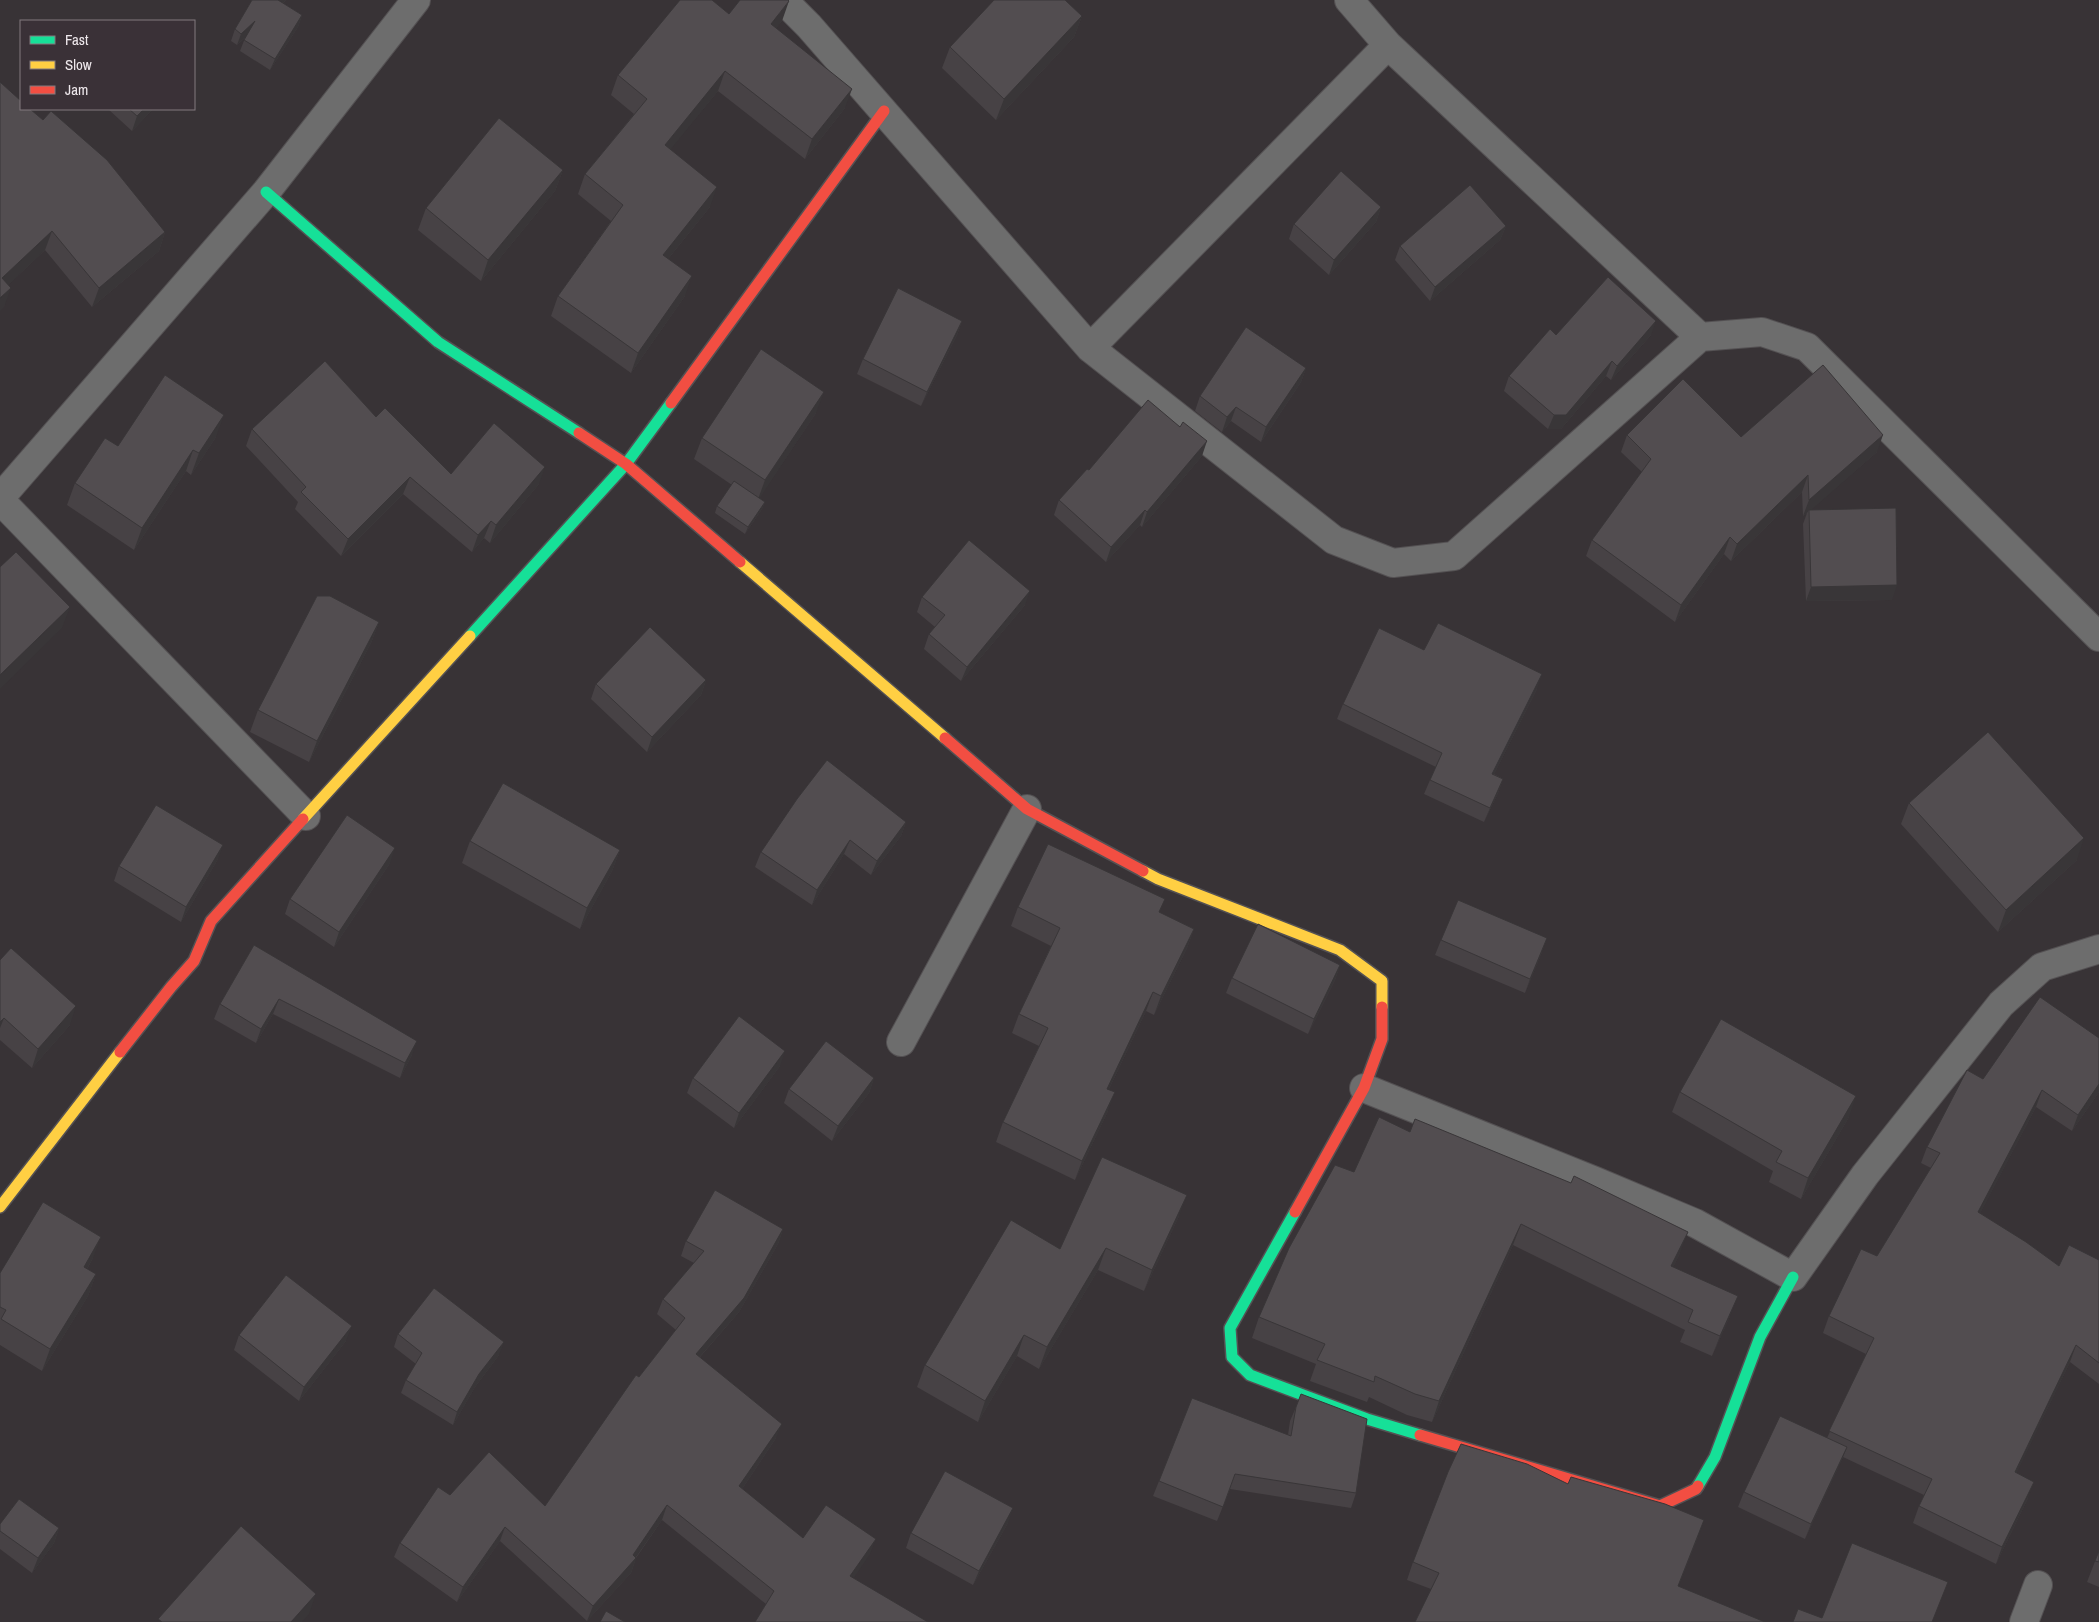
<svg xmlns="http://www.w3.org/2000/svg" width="2099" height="1622" font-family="'Archivo Narrow',sans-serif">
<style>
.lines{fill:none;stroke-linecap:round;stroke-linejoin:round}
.street-casing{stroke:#545153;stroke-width:30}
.fast-casing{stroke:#545153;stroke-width:14}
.slow-casing{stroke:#545153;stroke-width:14}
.jam-casing{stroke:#545153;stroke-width:14}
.street{stroke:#6d6d6d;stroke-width:28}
.fast{stroke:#16e098;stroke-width:11}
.slow{stroke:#ffcf43;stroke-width:11}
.jam{stroke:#f24e42;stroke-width:11}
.wall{fill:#474245}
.shaded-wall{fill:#393638}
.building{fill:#524d50;stroke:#393638}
</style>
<rect width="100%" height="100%" fill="#383336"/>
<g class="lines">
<defs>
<path id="street" d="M 783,0 L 809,26 L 1090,348 L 1334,540 L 1393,563 L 1454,556 L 1700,337
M 1349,0 L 1388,45 L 1700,337 L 1762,332 L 1807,347 L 2099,637
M 1090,348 L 1388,45
M 0,498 L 266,192 L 416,0
M 0,500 L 306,816
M 901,1042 L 1027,809
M 1364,1088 L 1595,1181 L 1695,1223 L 1793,1277 L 1865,1175 L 2001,1004 L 2042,967 L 2099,949
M 2024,1622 L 2038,1585"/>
<path id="fast" d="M 266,192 L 438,342 L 579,433
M 470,636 L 626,464 L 671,403
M 1295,1212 L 1230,1328 L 1232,1357 L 1250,1375 L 1367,1419 L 1420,1435
M 1698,1486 L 1715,1457 L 1760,1337 L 1793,1277"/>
<path id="slow" d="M 740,562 L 945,738
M 303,819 L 470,636
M 1143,871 L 1158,879 L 1340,950 L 1382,981 L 1382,1007
M 0,1207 L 120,1052"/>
<path id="jam" d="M 671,403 L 884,111
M 579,433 L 626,464 L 740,562
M 945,738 L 1027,809 L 1143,871
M 120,1052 L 171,987 L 194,961 L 211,921 L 303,819
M 1295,1212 L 1364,1088 L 1382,1039 L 1382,1007
M 1420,1435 L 1660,1506 L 1696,1489 L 1698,1486"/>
</defs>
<use href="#street" class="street-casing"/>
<use href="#fast" class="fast-casing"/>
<use href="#slow" class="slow-casing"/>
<use href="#jam" class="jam-casing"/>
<use href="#street" class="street"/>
<use href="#fast" class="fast"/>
<use href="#slow" class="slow"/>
<use href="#jam" class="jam"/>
</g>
<path class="wall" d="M 252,0 L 286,0 L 283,3 L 302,15 L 298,27 L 270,70 L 240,51 L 245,38 L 237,45 L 231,41 L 235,29 Z
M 729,14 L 782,21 L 776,28 L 845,108 L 805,159 L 718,91 L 670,149 L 710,207 L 668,259 L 685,296 L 631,373 L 551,316 L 558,296 L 611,221 L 578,194 L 585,174 L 634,114 L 611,95 L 618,75 Z
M 1082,16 L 1074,37 L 996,120 L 942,68 L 950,47 Z
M 0,82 L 165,232 L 159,251 L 92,307 L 45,250 L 8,285 L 4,307 Z
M 108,109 L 153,109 L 132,131 Z
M 563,170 L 555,191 L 481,281 L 418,230 L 426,208 Z
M 1381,207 L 1376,222 L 1329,275 L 1289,239 L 1294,224 Z
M 1506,226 L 1500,240 L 1430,301 L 1395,260 L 1400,246 Z
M 962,321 L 957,335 L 921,406 L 857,374 L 863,359 Z
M 1556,335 L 1651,335 L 1611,380 L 1606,376 L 1561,429 L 1548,429 L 1504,391 L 1509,376 Z
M 1306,368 L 1301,382 L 1261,442 L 1231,421 L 1222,432 L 1195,411 L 1200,396 Z
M 816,413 L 759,498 L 765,502 L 762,509 L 745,534 L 715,513 L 717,506 L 732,485 L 694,459 L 702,438 Z
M 376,417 L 451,474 L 539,484 L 490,543 L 484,538 L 472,552 L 403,494 L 341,556 L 295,509 L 298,502 L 246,446 L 252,429 Z
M 1627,435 L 1741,437 L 1877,452 L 1811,509 L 1892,600 L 1806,601 L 1803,524 L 1807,513 L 1803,516 L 1802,492 L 1731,561 L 1724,554 L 1675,622 L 1586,556 L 1592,540 L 1642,472 L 1621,452 Z
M 216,437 L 191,475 L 186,471 L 134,550 L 67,505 L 75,483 L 118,446 Z
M 1202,456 L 1142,527 L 1140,525 L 1106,562 L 1054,515 L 1059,500 L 1089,470 Z
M 922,597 L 1025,605 L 961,681 L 924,649 L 929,634 L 935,627 L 917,612 Z
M 379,622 L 371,643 L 309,762 L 250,732 L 258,710 Z
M 1424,650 L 1537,689 L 1494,774 L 1503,779 L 1498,793 L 1484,822 L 1424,794 L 1430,780 L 1436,767 L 1337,719 L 1343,704 Z
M 706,680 L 701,695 L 647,752 L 591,699 L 596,684 Z
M 1909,803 L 2077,860 L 1998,932 L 1901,824 Z
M 906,822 L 901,836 L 871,875 L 844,854 L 812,905 L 755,867 L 761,852 Z
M 470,841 L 620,850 L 612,871 L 580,929 L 462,863 Z
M 218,859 L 181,922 L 114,881 L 119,866 Z
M 390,863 L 334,947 L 285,914 L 290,899 Z
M 1018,907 L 1160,913 L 1194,929 L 1187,948 L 1154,1015 L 1146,1011 L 1109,1089 L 1108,1111 L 1075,1180 L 996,1142 L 1003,1122 L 1039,1046 L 1012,1033 L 1019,1014 L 1051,946 L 1011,926 Z
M 1441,940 L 1542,952 L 1525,993 L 1435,955 Z
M 254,945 L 412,1055 L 400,1078 L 273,1014 L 256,1043 L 214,1019 L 220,1004 Z
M 0,960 L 70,1025 L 32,1068 L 0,1040 Z
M 1340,965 L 1335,980 L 1308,1034 L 1226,993 L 1232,978 Z
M 2099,1038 L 2099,1092 L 2072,1131 L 2036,1107 L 1980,1213 L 2059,1266 L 2099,1260 L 2099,1384 L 2070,1362 L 2016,1473 L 2028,1498 L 1996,1564 L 1913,1523 L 1919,1506 L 1924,1495 L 1843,1457 L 1805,1539 L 1738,1507 L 1744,1492 L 1827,1438 L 1866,1354 L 1823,1333 L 1829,1316 L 1877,1256 L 1931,1168 L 1921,1163 L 1927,1147 L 1983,1079 Z
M 780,1066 L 734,1128 L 687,1093 L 693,1078 Z
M 874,1078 L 869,1093 L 832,1141 L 784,1103 L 789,1089 Z
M 1680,1092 L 1849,1117 L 1801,1199 L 1769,1182 L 1773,1171 L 1672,1112 Z
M 1410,1132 L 1680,1253 L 1673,1267 L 1730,1316 L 1712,1356 L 1680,1342 L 1685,1330 L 1513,1245 L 1432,1422 L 1407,1415 L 1369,1397 L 1367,1402 L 1310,1381 L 1316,1364 L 1252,1338 L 1259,1317 L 1354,1172 Z
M 1179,1216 L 1144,1291 L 1098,1270 L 1039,1369 L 1017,1356 L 978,1422 L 917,1387 L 925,1365 L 1060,1249 Z
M 783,1229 L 778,1244 L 739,1312 L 700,1357 L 776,1438 L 742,1489 L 803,1538 L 870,1554 L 766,1604 L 662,1520 L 636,1558 L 631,1573 L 587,1621 L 500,1541 L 457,1602 L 394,1557 L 400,1543 L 450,1495 L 545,1506 L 639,1377 L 676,1330 L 657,1314 L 663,1299 L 694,1263 L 681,1256 L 686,1241 Z
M 93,1258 L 87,1269 L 96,1274 L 88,1296 L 42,1371 L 0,1345 L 0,1273 Z
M 398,1334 L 499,1355 L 475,1387 L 453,1425 L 401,1393 L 406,1380 L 416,1364 L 394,1347 Z
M 239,1335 L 346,1341 L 299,1401 L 234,1350 Z
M 1296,1407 L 1356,1493 L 1351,1508 L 1230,1489 L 1217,1521 L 1153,1496 L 1159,1481 L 1288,1435 L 1290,1421 Z
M 1568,1484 L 1698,1537 L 1678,1587 L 1431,1589 L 1407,1580 L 1413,1562 Z
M 1008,1523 L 973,1585 L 906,1548 L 911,1533 Z
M 0,1524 L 59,1528 L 54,1543 L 32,1573 L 0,1549 Z
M 2099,1551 L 2099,1587 L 2087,1582 Z"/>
<path class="shaded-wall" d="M 278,0 L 286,0 L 274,11 Z
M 789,1 L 782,21 L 764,44 L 771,24 Z
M 302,15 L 298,27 L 270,70 L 275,59 Z
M 1082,16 L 1074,37 L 996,120 L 1004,99 Z
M 255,21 L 251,32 L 237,45 L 241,34 Z
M 725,71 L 718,91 L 658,165 L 665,145 Z
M 852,89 L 845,108 L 805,159 L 812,139 Z
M 144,109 L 153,109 L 132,131 L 137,116 Z
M 563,170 L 555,191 L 481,281 L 488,260 Z
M 717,187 L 710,207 L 655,275 L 663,255 Z
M 1381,207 L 1376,222 L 1329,275 L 1334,260 Z
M 1506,226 L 1500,240 L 1430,301 L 1435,287 Z
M 52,231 L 45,250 L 0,293 L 2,278 Z
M 165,232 L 159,251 L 92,307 L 99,288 Z
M 692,276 L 685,296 L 631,373 L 638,353 Z
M 11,288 L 4,307 L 0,311 L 0,298 Z
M 962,321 L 957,335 L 921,406 L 927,392 Z
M 1656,321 L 1651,335 L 1611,380 L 1617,366 Z
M 1612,361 L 1606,376 L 1561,429 L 1548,429 L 1554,415 Z
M 1306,368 L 1301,382 L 1261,442 L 1266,427 Z
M 824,392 L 816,413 L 757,502 L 765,480 Z
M 1236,407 L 1231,421 L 1222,432 L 1227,417 Z
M 224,415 L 216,437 L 191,475 L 199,453 Z
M 1883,435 L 1877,452 L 1809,512 L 1809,510 L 1807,513 L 1803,516 L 1809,500 Z
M 1207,441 L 1202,456 L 1142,527 L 1147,512 Z
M 193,450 L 186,471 L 134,550 L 142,528 Z
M 545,467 L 539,484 L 490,543 L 496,525 Z
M 1808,475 L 1802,492 L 1731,561 L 1737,544 Z
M 410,477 L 403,494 L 341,556 L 348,539 Z
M 765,502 L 762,509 L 745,534 L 748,527 Z
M 1145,510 L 1140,525 L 1106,562 L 1111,547 Z
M 491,521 L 484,538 L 472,552 L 478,535 Z
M 1730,537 L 1724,554 L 1675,622 L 1681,605 Z
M 1897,585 L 1892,600 L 1806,601 L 1811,587 Z
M 1030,591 L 1025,605 L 961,681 L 967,667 Z
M 70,607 L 62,628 L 0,689 L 0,675 Z
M 379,622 L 371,643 L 309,762 L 317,741 Z
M 1542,674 L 1537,689 L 1487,788 L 1492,774 Z
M 706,680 L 701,695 L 647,752 L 652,737 Z
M 1503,779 L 1498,793 L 1484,822 L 1490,808 Z
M 906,822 L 901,836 L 871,875 L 877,861 Z
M 2084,838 L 2077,860 L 1998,932 L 2006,910 Z
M 850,840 L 844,854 L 812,905 L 817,890 Z
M 223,845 L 218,859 L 181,922 L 186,907 Z
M 395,848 L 390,863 L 334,947 L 339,932 Z
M 620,850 L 612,871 L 580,929 L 587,908 Z
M 1194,929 L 1187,948 L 1154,1015 L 1161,996 Z
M 1547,938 L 1542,952 L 1525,993 L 1530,979 Z
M 1340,965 L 1335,980 L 1308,1034 L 1314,1019 Z
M 1153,992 L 1146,1011 L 1100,1108 L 1107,1089 Z
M 279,999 L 273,1014 L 256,1043 L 261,1029 Z
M 76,1006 L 70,1025 L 32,1068 L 38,1049 Z
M 4,1018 L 0,1028 L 0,1022 Z
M 417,1041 L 412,1055 L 400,1078 L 405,1063 Z
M 785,1051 L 780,1066 L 734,1128 L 739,1113 Z
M 874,1078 L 869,1093 L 832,1141 L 838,1126 Z
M 2099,1084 L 2099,1092 L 2072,1131 L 2078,1115 Z
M 2042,1090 L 2036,1107 L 1972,1229 L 1978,1212 Z
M 1115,1092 L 1108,1111 L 1075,1180 L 1082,1161 Z
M 1856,1096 L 1849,1117 L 1801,1199 L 1808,1178 Z
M 1187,1195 L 1179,1216 L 1144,1291 L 1152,1270 Z
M 1521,1224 L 1513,1245 L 1432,1422 L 1439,1401 Z
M 783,1229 L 778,1244 L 739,1312 L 690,1368 L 696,1354 Z
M 1688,1232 L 1680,1253 L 1664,1286 L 1671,1266 Z
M 101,1237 L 93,1258 L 76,1288 L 84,1267 Z
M 1106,1248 L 1098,1270 L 1039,1369 L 1047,1347 Z
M 96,1274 L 88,1296 L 42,1371 L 50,1349 Z
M 1738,1296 L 1730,1316 L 1712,1356 L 1720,1336 Z
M 352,1326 L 346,1341 L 299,1401 L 304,1387 Z
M 1024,1335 L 1017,1356 L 978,1422 L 985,1401 Z
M 504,1342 L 499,1355 L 475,1387 L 453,1425 L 457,1412 L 479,1374 Z
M 2076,1345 L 2070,1362 L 2009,1489 L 2015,1472 Z
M 782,1424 L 776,1438 L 734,1501 L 739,1486 Z
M 1847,1447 L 1841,1462 L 1805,1539 L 1811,1524 Z
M 2034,1482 L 2028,1498 L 1996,1564 L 2002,1547 Z
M 667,1505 L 662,1520 L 634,1560 L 636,1558 L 631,1573 L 587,1621 L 593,1606 L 633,1555 Z
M 1013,1508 L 1008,1523 L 973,1585 L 979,1571 Z
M 1704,1520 L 1698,1537 L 1672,1603 L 1678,1586 Z
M 505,1527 L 500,1541 L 457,1602 L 463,1587 Z
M 59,1528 L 54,1543 L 32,1573 L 38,1558 Z
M 876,1539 L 870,1554 L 845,1591 L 850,1576 Z
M 316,1594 L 309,1614 L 302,1622 L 291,1622 Z"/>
<path class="building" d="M 252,0 L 278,0 L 302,15 L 275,59 L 244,40 L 255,21 L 241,34 L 235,29 Z
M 680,0 L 712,0 L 729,14 L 740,0 L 788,0 L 789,1 L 771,24 L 852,89 L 812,139 L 725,71 L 665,145 L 717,187 L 663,255 L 692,276 L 638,353 L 558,296 L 623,205 L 585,174 L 647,99 L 618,75 Z
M 994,0 L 1065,0 L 1082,16 L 1004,99 L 950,47 Z
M 0,82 L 21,101 L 21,109 L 30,109 L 43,120 L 51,111 L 107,160 L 165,232 L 99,288 L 52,231 L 2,278 L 11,288 L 0,298 Z
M 129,109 L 144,109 L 137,116 Z
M 499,118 L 563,170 L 488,260 L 426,208 Z
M 1341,171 L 1381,207 L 1334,260 L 1294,224 Z
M 1470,185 L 1506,226 L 1435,287 L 1400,246 Z
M 1608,277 L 1656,321 L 1617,366 L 1612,361 L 1566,415 L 1554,415 L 1509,376 L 1550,329 L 1556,335 Z
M 898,288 L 962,321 L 927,392 L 863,359 Z
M 1246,327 L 1306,368 L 1266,427 L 1236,407 L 1227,417 L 1200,396 Z
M 761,349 L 824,392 L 765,480 L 702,438 Z
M 325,361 L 376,417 L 385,408 L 451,474 L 494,423 L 545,467 L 496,525 L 491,521 L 478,535 L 410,477 L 348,539 L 301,492 L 306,487 L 252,429 Z
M 1823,365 L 1883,435 L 1809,500 L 1808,475 L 1737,544 L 1730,537 L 1681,605 L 1592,540 L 1651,459 L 1627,435 L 1683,379 L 1741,437 Z
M 165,375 L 224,415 L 199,453 L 193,450 L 142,528 L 75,483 L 105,438 L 118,446 Z
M 1148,400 L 1180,427 L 1183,422 L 1207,441 L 1147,512 L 1145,510 L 1111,547 L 1059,500 L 1087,469 L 1089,470 Z
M 734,481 L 765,502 L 748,527 L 717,506 Z
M 1896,508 L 1897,585 L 1811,587 L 1809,510 Z
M 969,540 L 1030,591 L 967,667 L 929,634 L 945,615 L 922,597 Z
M 16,552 L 70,607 L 0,675 L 0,567 Z
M 317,596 L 330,596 L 379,622 L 317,741 L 258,710 Z
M 1438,623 L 1542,674 L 1492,774 L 1503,779 L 1490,808 L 1430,780 L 1442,753 L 1343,704 L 1379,628 L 1424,650 Z
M 650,627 L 706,680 L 652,737 L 596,684 Z
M 1988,732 L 2084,838 L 2006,910 L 1909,803 Z
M 827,760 L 906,822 L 877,861 L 850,840 L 817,890 L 761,852 L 797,799 Z
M 503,783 L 620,850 L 587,908 L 470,841 Z
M 156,805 L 223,845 L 186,907 L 119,866 Z
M 347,815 L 395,848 L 339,932 L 290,899 Z
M 1048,844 L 1165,899 L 1159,912 L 1194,929 L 1161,996 L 1153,992 L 1107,1089 L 1115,1092 L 1082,1161 L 1003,1122 L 1048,1028 L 1019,1014 L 1060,928 L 1018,907 Z
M 1458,900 L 1547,938 L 1530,979 L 1441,940 Z
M 1258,924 L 1340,965 L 1314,1019 L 1232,978 Z
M 254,945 L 417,1041 L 405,1063 L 279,999 L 261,1029 L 220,1004 Z
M 11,948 L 76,1006 L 38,1049 L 4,1018 L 0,1022 L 0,960 Z
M 2040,997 L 2099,1038 L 2099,1084 L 2078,1115 L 2042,1090 L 1978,1212 L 2026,1242 L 2059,1266 L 2069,1245 L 2099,1260 L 2099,1363 L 2076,1345 L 2015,1472 L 2034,1482 L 2002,1547 L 1919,1506 L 1932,1479 L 1829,1431 L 1874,1338 L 1829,1316 L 1861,1249 L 1877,1256 L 1940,1153 L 1927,1147 L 1967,1070 L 1983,1079 Z
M 739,1016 L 785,1051 L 739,1113 L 693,1078 Z
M 1721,1019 L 1856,1096 L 1808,1178 L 1776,1162 L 1782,1151 L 1680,1092 Z
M 826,1041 L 874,1078 L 838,1126 L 789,1089 Z
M 1379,1117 L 1410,1132 L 1415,1119 L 1571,1183 L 1574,1176 L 1688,1232 L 1671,1266 L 1738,1296 L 1720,1336 L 1688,1322 L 1693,1310 L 1521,1224 L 1439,1401 L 1415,1394 L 1375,1376 L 1374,1382 L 1317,1360 L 1325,1344 L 1259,1317 L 1289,1248 L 1335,1165 L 1354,1172 Z
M 1102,1157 L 1187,1195 L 1152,1270 L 1106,1248 L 1047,1347 L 1024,1335 L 985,1401 L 925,1365 L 1011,1220 L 1060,1249 Z
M 715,1190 L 783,1229 L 744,1298 L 696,1354 L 782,1424 L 739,1486 L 803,1538 L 826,1505 L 876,1539 L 850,1576 L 928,1622 L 755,1622 L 774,1591 L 667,1505 L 633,1555 L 636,1558 L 593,1606 L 505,1527 L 463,1587 L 400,1543 L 438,1487 L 450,1495 L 489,1452 L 545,1506 L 636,1375 L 639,1377 L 685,1318 L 663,1299 L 704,1251 L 686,1241 Z
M 43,1202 L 101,1237 L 84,1267 L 96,1274 L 50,1349 L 1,1319 L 6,1310 L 0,1307 L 0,1273 Z
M 286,1275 L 352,1326 L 304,1387 L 239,1335 Z
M 434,1288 L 504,1342 L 479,1374 L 457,1412 L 406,1380 L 422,1353 L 398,1334 Z
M 1301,1394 L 1367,1419 L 1356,1493 L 1235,1474 L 1223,1507 L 1159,1481 L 1192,1398 L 1291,1436 L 1296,1407 Z
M 1780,1416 L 1847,1447 L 1811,1524 L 1744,1492 Z
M 1461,1444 L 1527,1464 L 1568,1484 L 1571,1477 L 1665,1504 L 1704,1520 L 1678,1586 L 1765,1622 L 1415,1622 L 1439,1573 L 1413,1562 L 1448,1472 Z
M 945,1471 L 1013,1508 L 979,1571 L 911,1533 Z
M 19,1499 L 59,1528 L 38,1558 L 0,1531 L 0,1524 Z
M 241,1526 L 316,1594 L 291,1622 L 162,1622 L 158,1619 Z
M 1852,1543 L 1948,1582 L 1932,1622 L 1793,1622 L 1798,1609 L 1822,1618 Z
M 2099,1551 L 2099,1562 L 2095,1561 Z
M 606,1611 L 625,1622 L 600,1622 Z"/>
<rect x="20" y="20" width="175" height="90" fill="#3a3137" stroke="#827a7f"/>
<rect x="30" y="36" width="25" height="8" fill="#16e098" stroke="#827a7f"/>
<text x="65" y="45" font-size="15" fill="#eee8ec">Fast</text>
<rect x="30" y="61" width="25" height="8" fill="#ffcf43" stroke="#827a7f"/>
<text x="65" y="70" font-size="15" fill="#eee8ec">Slow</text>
<rect x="30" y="86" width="25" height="8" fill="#f24e42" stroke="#827a7f"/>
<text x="65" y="95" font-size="15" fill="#eee8ec">Jam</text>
</svg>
